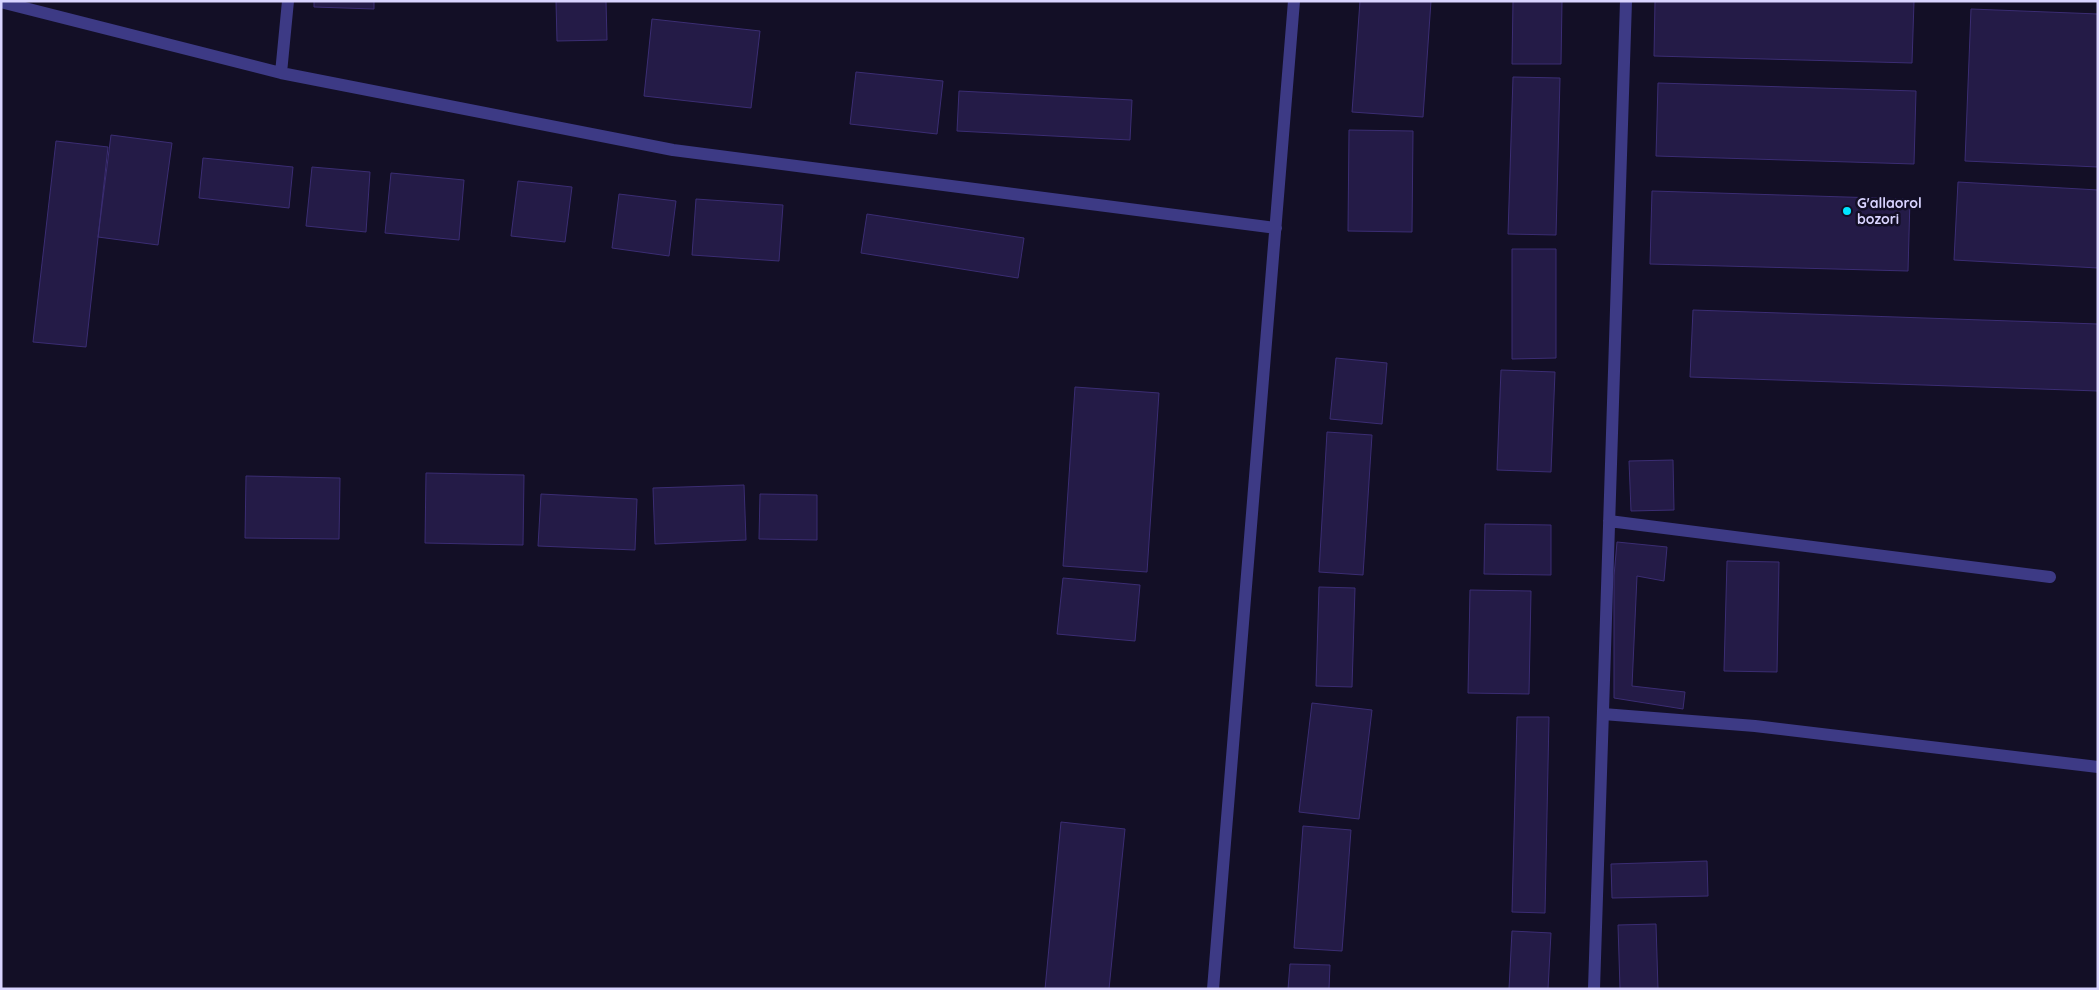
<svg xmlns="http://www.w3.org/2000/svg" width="2099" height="990" font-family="Quicksand,sans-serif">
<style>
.building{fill:#241b47;stroke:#3b2d73}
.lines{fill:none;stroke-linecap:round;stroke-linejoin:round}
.minor{stroke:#3d3a85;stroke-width:12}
.poi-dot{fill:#00e5ff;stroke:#130f26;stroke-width:2}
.labels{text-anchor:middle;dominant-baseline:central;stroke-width:5;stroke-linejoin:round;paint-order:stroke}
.poi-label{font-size:14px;font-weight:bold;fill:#d9d4ff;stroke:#130f26;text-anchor:start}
</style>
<rect width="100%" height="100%" fill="#130f26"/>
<path class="building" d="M 314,1 L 374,1 L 374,9 L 314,7 Z
M 556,1 L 606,1 L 607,40 L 557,41 Z
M 1360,1 L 1431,1 L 1423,117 L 1352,112 Z
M 1513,1 L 1562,1 L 1561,64 L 1512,64 Z
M 1655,1 L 1914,1 L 1912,63 L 1654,56 Z
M 1971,9 L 2098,14 L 2098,167 L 1965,161 Z
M 652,19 L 760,31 L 751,108 L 644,96 Z
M 856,72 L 943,81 L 937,134 L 850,124 Z
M 1513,77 L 1560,78 L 1556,235 L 1508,234 Z
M 1658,83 L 1916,91 L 1914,164 L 1656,156 Z
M 959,91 L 1132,100 L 1130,140 L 957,131 Z
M 1349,130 L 1413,131 L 1412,232 L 1348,231 Z
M 111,135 L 172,143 L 158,245 L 98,237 Z
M 56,141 L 108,147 L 86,347 L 33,342 Z
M 203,158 L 293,167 L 289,208 L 199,198 Z
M 312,167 L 370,172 L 366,232 L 306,226 Z
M 391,173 L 464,180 L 459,240 L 385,233 Z
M 518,181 L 572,187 L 565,242 L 511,236 Z
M 1958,182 L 2098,190 L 2098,268 L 1954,260 Z
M 1652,191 L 1910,199 L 1908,271 L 1650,264 Z
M 619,194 L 676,201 L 669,256 L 612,248 Z
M 696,199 L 783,205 L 779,261 L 692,255 Z
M 867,214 L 1024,238 L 1018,278 L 861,253 Z
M 1512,249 L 1556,249 L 1556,358 L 1512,359 Z
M 1693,310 L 2098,324 L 2098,391 L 1690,377 Z
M 1336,358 L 1387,363 L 1382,424 L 1330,419 Z
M 1501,370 L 1555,372 L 1551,472 L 1497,470 Z
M 1075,387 L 1159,393 L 1147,572 L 1063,566 Z
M 1327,432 L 1372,435 L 1363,575 L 1319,572 Z
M 1673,460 L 1674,510 L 1631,511 L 1629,461 Z
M 426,473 L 524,475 L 523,545 L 425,543 Z
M 246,476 L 340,478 L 339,539 L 245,538 Z
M 744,485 L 746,540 L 655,544 L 653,488 Z
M 541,494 L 637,499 L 635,550 L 538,546 Z
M 760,494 L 817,495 L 817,540 L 759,539 Z
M 1485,524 L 1551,525 L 1551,575 L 1484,574 Z
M 1617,542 L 1667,547 L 1664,581 L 1637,576 L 1632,686 L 1685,692 L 1683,709 L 1614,698 L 1614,576 Z
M 1727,561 L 1779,562 L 1777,672 L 1724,671 Z
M 1063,578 L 1140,585 L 1135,641 L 1057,634 Z
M 1319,587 L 1355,588 L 1352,687 L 1316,686 Z
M 1470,590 L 1531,591 L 1529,694 L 1468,693 Z
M 1312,703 L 1372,710 L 1359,819 L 1299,812 Z
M 1517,717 L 1549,717 L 1545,913 L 1512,912 Z
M 1061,822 L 1125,829 L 1109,989 L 1045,989 Z
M 1303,826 L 1351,830 L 1342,951 L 1294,948 Z
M 1707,861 L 1708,896 L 1612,898 L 1611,864 Z
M 1656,924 L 1658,989 L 1620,989 L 1618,925 Z
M 1512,931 L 1551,933 L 1548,989 L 1509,989 Z
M 1290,964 L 1330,965 L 1329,989 L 1288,989 Z"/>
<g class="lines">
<path class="minor" d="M 1,2 L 281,73 L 673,150 L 1276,228
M 281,73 L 288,1
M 1609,521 L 2050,577
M 1603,714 L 1755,726 L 2098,767
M 1213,989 L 1294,1
M 1594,989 L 1626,1"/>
</g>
<circle class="poi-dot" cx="1847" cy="211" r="5"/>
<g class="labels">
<g class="poi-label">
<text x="1857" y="203">G'allaorol<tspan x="1857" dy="16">bozori</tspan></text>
</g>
</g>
<rect width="2099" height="990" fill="none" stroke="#d9d4ff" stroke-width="5"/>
</svg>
